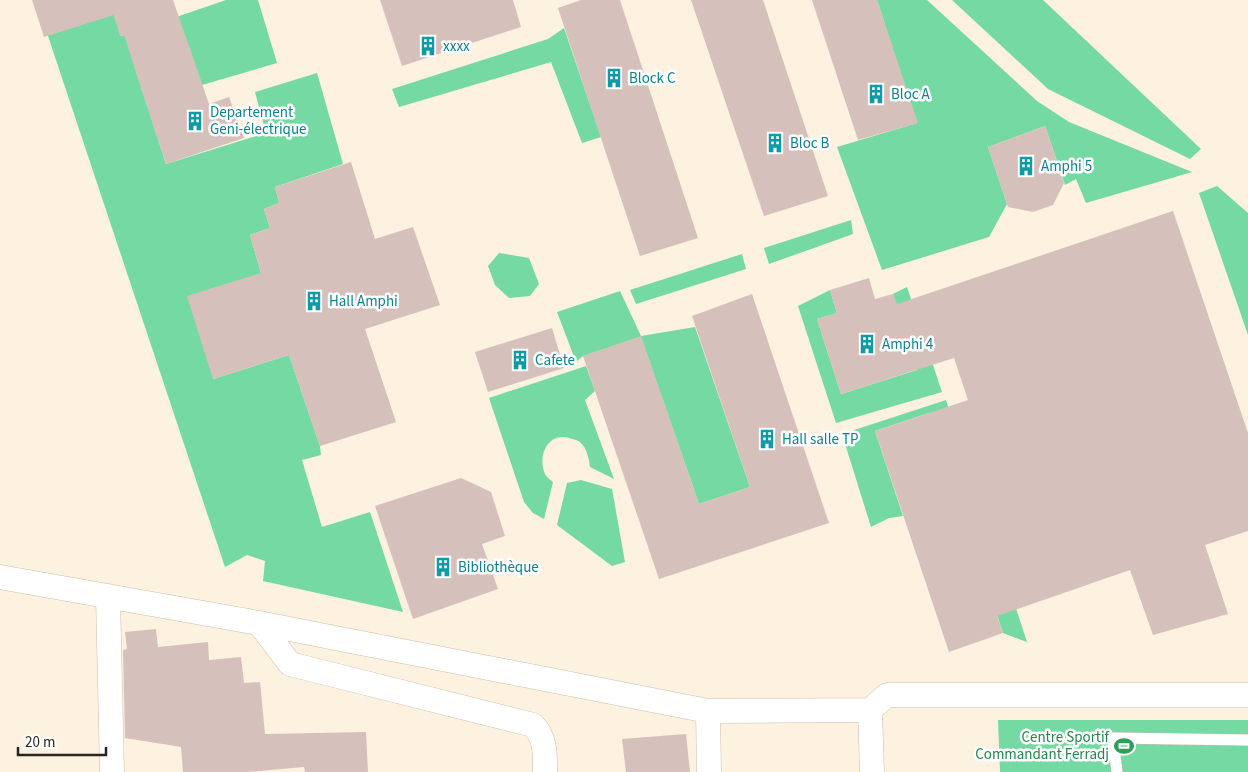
<svg xmlns="http://www.w3.org/2000/svg" width="1248" height="772" font-family="'Source Sans 3',sans-serif">
<style>
.green{fill:#74d9a3}
.building{fill:#d6c0bb}
.lines{fill:none;stroke-linecap:round;stroke-linejoin:round}
.lane-casing{stroke:#cabead;stroke-width:12}
.street-casing{stroke:#cabead;stroke-width:25}
.lane{stroke:#fff;stroke-width:11}
.street{stroke:#fff;stroke-width:24}
.labels{text-anchor:middle;dominant-baseline:central;stroke-width:5;stroke-linejoin:round;paint-order:stroke}
.culture-label{font-size:15px;fill:#0d838f;stroke:#fff;text-anchor:start}
.leisure-label{font-size:15px;fill:#27864d;stroke:#fff;text-anchor:end}
</style>
<rect width="100%" height="100%" fill="#fdf1df"/>
<path class="green" d="M 36,0 L 109,0 L 121,36 L 226,0 L 258,0 L 277,63 L 202,85 L 189,47 L 134,65 L 166,164 L 266,133 L 255,92 L 317,73 L 343,164 L 275,187 L 279,203 L 264,209 L 270,228 L 250,235 L 261,273 L 213,379 L 289,355 L 320,446 L 321,455 L 302,460 L 322,527 L 370,512 L 403,612 L 263,581 L 265,561 L 247,555 L 225,567 Z
M 877,0 L 927,0 L 1037,101 L 1069,122 L 1192,172 L 1086,203 L 1076,179 L 1065,185 L 1045,126 L 988,147 L 1007,204 L 989,237 L 882,270 L 837,147 L 917,123 Z
M 952,0 L 1043,0 L 1201,149 L 1190,159 L 1048,89 Z
M 564,28 L 601,137 L 582,143 L 551,62 L 399,107 L 392,89 L 548,39 Z
M 1217,186 L 1248,213 L 1248,335 L 1199,193 Z
M 851,220 L 853,234 L 769,264 L 764,248 Z
M 499,253 L 529,258 L 539,284 L 530,296 L 509,298 L 495,285 L 488,266 Z
M 742,254 L 746,269 L 636,304 L 630,290 Z
M 907,287 L 942,392 L 836,423 L 798,306 L 830,290 L 837,313 L 817,319 L 841,394 L 917,370 L 893,294 Z
M 620,291 L 641,336 L 695,327 L 750,487 L 699,504 L 641,337 L 583,356 L 576,362 L 557,312 Z
M 586,366 L 595,391 L 585,400 L 614,479 L 590,467 C 589,459 587,448 580,442 C 578,440 572,439 569,438 C 548,432 537,456 545,474 C 546,477 551,480 553,482 L 544,519 L 533,513 L 524,502 L 489,398 Z
M 946,400 L 962,452 L 929,413 L 875,431 L 903,516 L 889,518 L 871,527 L 842,434 Z
M 581,480 L 612,489 L 625,562 L 612,566 L 557,525 L 567,483 Z
M 1008,584 L 1027,642 L 1003,633 L 988,588 Z
M 998,720 L 1248,720 L 1248,772 L 1000,772 Z"/>
<path class="building" d="M 32,0 L 173,0 L 209,104 L 229,97 L 244,138 L 166,164 L 124,35 L 120,36 L 114,15 L 44,37 Z
M 380,0 L 513,0 L 521,27 L 402,66 Z
M 581,0 L 620,0 L 698,238 L 640,256 L 558,8 Z
M 691,0 L 763,0 L 828,196 L 764,216 Z
M 812,0 L 877,0 L 918,123 L 858,140 Z
M 1045,126 L 1064,183 L 1053,205 L 1033,212 L 1008,207 L 988,147 Z
M 351,162 L 375,239 L 413,227 L 440,305 L 365,329 L 396,422 L 320,446 L 289,355 L 213,379 L 187,296 L 261,273 L 250,235 L 270,228 L 264,209 L 279,203 L 275,187 Z
M 1173,211 L 1248,433 L 1248,531 L 1205,545 L 1228,614 L 1153,635 L 1130,570 L 997,616 L 1003,633 L 949,652 L 875,431 L 968,400 L 954,358 L 841,394 L 817,319 L 837,313 L 830,290 L 869,278 L 875,299 L 893,294 L 897,304 Z
M 752,294 L 829,523 L 659,579 L 583,356 L 641,336 L 699,504 L 750,487 L 692,316 Z
M 552,328 L 564,368 L 488,392 L 475,352 Z
M 461,478 L 491,492 L 505,536 L 482,544 L 498,589 L 413,619 L 375,506 Z
M 156,629 L 158,647 L 208,642 L 209,660 L 241,657 L 244,683 L 260,682 L 265,734 L 366,732 L 368,772 L 305,772 L 304,767 L 248,772 L 183,772 L 181,747 L 125,738 L 123,650 L 127,649 L 125,632 Z
M 686,734 L 690,772 L 626,772 L 622,739 Z"/>
<g class="lines">
<defs>
<path id="lane" d="M 1117,772 L 1113,738 L 1248,740"/>
<path id="street" d="M 0,577 L 259,623 L 708,711 L 870,710 L 887,695 L 1248,695
M 108,596 L 112,772
M 259,623 L 290,664 L 533,725 C 546,738 545,754 545,772
M 870,710 L 872,772
M 708,711 L 709,772"/>
</defs>
<use href="#lane" class="lane-casing"/>
<use href="#street" class="street-casing"/>
<use href="#lane" class="lane"/>
<use href="#street" class="street"/>
</g>
<defs>
<symbol id="building-bare" viewBox="-9 -9 18 18"><path d="M-4-6H4V6H1V3H-1V6H-4ZM-2.5-4.3h1.7v1.8h-1.7ZM.8-4.3h1.7v1.8H.8ZM-2.5-1h1.7V.8h-1.7ZM.8-1h1.7V.8H.8Z" fill="#0f9aa8" stroke="#fff" stroke-width="2.5" paint-order="stroke"/></symbol>
<symbol id="stadium-bare" viewBox="-9 -9 18 18"><path d="M0-5a6.5 5 0 1 0 0 10a6.5 5 0 1 0 0-10ZM-3.5-1.8h7v3.6h-7Z" fill="#2e9e5b" stroke="#fff" stroke-width="2.5" paint-order="stroke"/></symbol>
</defs>
<g fill-rule="evenodd">
<use href="#building-bare" x="414" y="32" width="28" height="28"/>
<use href="#building-bare" x="600" y="64" width="28" height="28"/>
<use href="#building-bare" x="862" y="80" width="28" height="28"/>
<use href="#building-bare" x="181" y="107" width="28" height="28"/>
<use href="#building-bare" x="761" y="129" width="28" height="28"/>
<use href="#building-bare" x="1012" y="152" width="28" height="28"/>
<use href="#building-bare" x="300" y="287" width="28" height="28"/>
<use href="#building-bare" x="853" y="330" width="28" height="28"/>
<use href="#building-bare" x="506" y="346" width="28" height="28"/>
<use href="#building-bare" x="753" y="425" width="28" height="28"/>
<use href="#building-bare" x="429" y="553" width="28" height="28"/>
<use href="#stadium-bare" x="1110" y="732" width="28" height="28"/>
</g>
<g class="labels">
<g class="culture-label">
<text x="443" y="46">xxxx</text>
<text x="629" y="78">Block C</text>
<text x="891" y="94">Bloc A</text>
<text x="210" y="112">Departement<tspan x="210" dy="17">Geni-électrique</tspan></text>
<text x="790" y="143">Bloc B</text>
<text x="1041" y="166">Amphi 5</text>
<text x="329" y="301">Hall Amphi</text>
<text x="882" y="344">Amphi 4</text>
<text x="535" y="360">Cafete</text>
<text x="782" y="439">Hall salle TP</text>
<text x="458" y="567">Bibliothèque</text>
</g>
<g class="leisure-label">
<text x="1109" y="737">Centre Sportif<tspan x="1109" dy="17">Commandant Ferradj</tspan></text>
</g>
</g>
<path d="M18 747v8h88v-8" fill="none" stroke="#29251e" stroke-width="2.5"/>
<text x="25" y="747" font-size="15" fill="#29251e" stroke="#ffffff" stroke-width="4" paint-order="stroke">20 m</text>
</svg>
